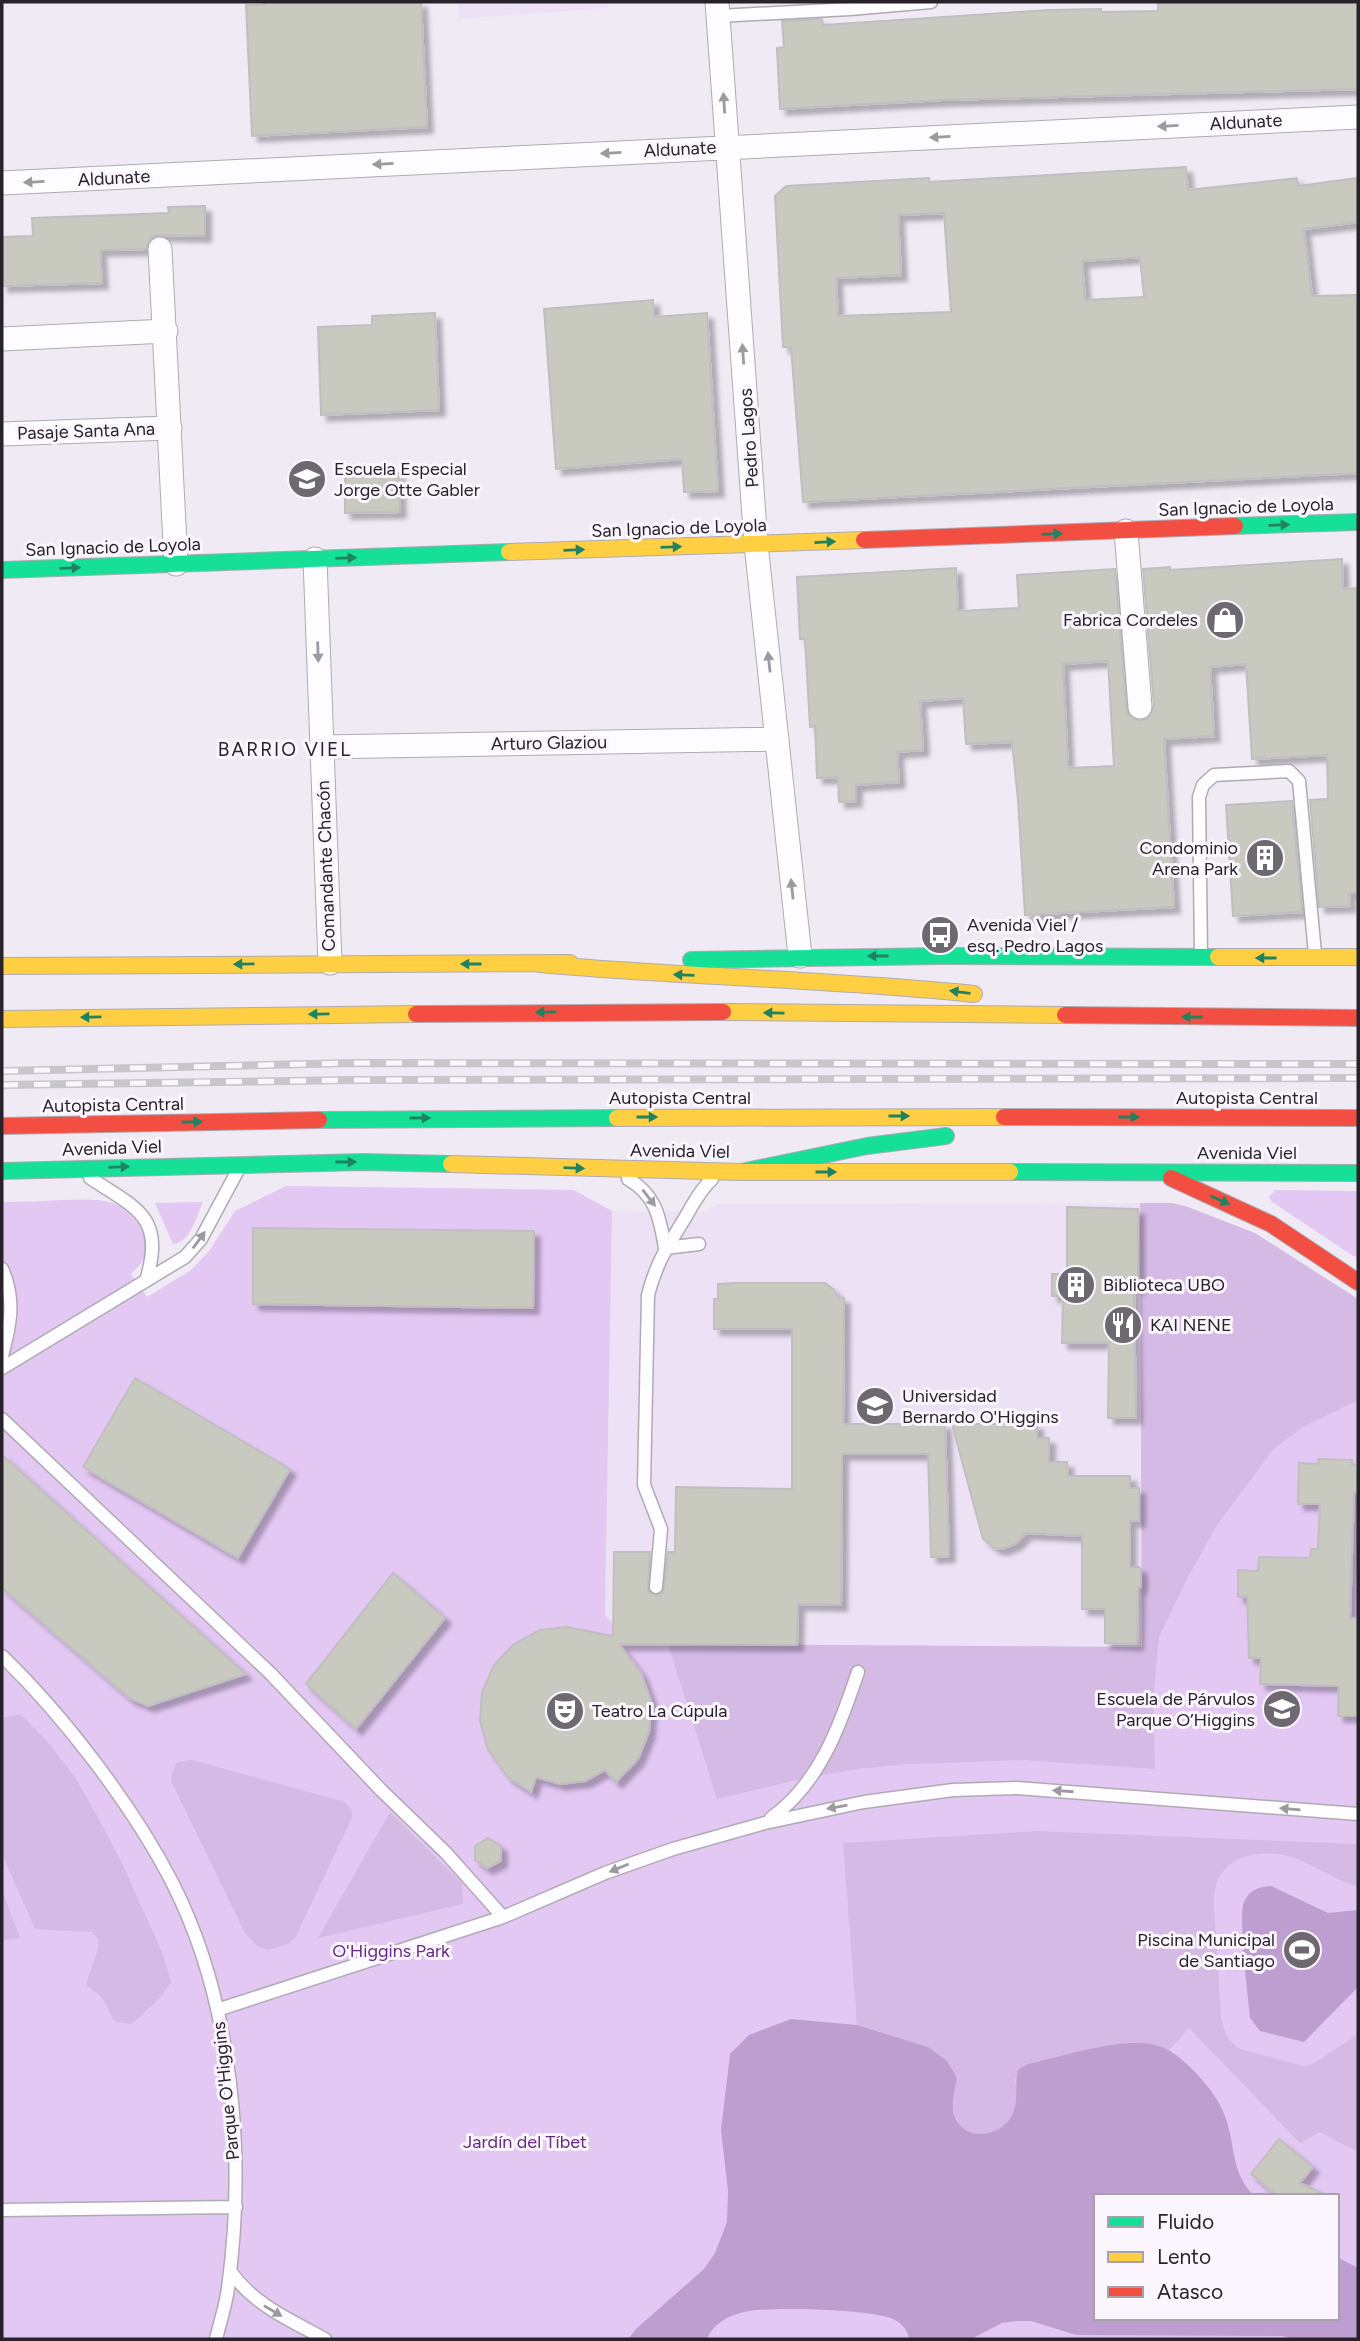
<svg xmlns="http://www.w3.org/2000/svg" width="1360" height="2341" font-family="Figtree,sans-serif">
<style>
.built{fill:#ede2f5}
.green{fill:#e3c8f4;fill-rule:evenodd}
.forest{fill:#d4bae5}
.water{fill:#be9ed1}
.building{fill:#c8cabf;stroke:#c0bec0;stroke-width:2;fill-rule:evenodd;filter:url(#shadow)}
.lines{fill:none;stroke-linecap:round;stroke-linejoin:round}
.lane-casing{stroke:#afabb2;stroke-width:15}
.street-casing{stroke:#afabb2;stroke-width:25}
.fast-casing{stroke:#afabb2;stroke-width:18}
.slow-casing{stroke:#afabb2;stroke-width:18}
.jam-casing{stroke:#afabb2;stroke-width:18}
.lane{stroke:#fdfcfe;stroke-width:12}
.street{stroke:#fdfcfe;stroke-width:23}
.fast{stroke:#16e098;stroke-width:16}
.slow{stroke:#ffcf43;stroke-width:16}
.jam{stroke:#f24e42;stroke-width:16}
.rail-casing{stroke:#c8c6ca;stroke-width:8}
.rail{stroke:#fbf6fe;stroke-width:5;stroke-dasharray:16;stroke-linecap:butt}
.oneway{fill:#9d9a9f}
.oneway2{fill:#1f8261}
.labels{text-anchor:middle;dominant-baseline:central;stroke-width:6;stroke-linejoin:round;paint-order:stroke}
.street-label{font-size:18px;fill:#28232a;stroke:#fbf6fe}
.poi-label{font-size:18px;fill:#28232a;stroke:#fbf6fe;text-anchor:start}
.park-label{font-size:18px;fill:#642c7f;stroke:#fbf6fe}
.neighbourhood-label{font-size:19px;letter-spacing:2px;fill:#28232a;stroke:#fbf6fe}
</style>
<defs>
<filter id="shadow"><feDropShadow dx="6" dy="6" stdDeviation="2" flood-color="#0004"/></filter>
</defs>
<rect width="100%" height="100%" fill="#f0eaf5"/>
<path class="built" d="M 458,2 L 607,2 L 608,8 L 459,19 Z
M 1140,1203 L 1142,1647 L 630,1644 L 613,1626 L 605,1615 L 612,1211 L 701,1212 L 719,1204 Z"/>
<path class="green" d="M 286,1186 L 574,1190 L 612,1211 L 605,1615 L 630,1644 L 1142,1647 L 1140,1203 L 1172,1203 L 1188,1207 L 1358,1299 L 1358,2339 L 2,2339 L 2,1202 C 22,1202 42,1201 62,1200 C 96,1199 131,1196 144,1235 C 150,1252 143,1263 131,1274 L 147,1297 L 191,1270 L 209,1251 L 235,1211 ZM 1096,2196 L 1337,2196 L 1337,2318 L 1096,2318 Z
M 1275,1190 L 1358,1191 L 1358,1257 L 1353,1256 L 1272,1202 L 1269,1197 Z
M 203,1202 C 196,1217 190,1243 173,1244 L 155,1203 Z"/>
<path class="forest" d="M 1140,1203 L 1172,1203 L 1188,1207 L 1255,1233 L 1358,1299 L 1358,1400 L 1301,1428 L 1273,1450 L 1217,1525 L 1187,1579 L 1159,1637 L 1153,1701 L 1155,1769 L 1025,1760 L 910,1764 L 857,1769 L 792,1781 L 717,1799 L 668,1644 L 1142,1647 Z
M 14,1715 L 22,1715 L 51,1746 L 76,1779 L 100,1821 L 123,1865 L 164,1957 L 171,1982 L 161,1997 L 132,2024 L 116,2022 C 108,2014 108,2004 100,1996 C 95,1990 90,1990 86,1984 L 98,1949 L 98,1939 L 92,1932 L 35,1929 L 2,1854 L 2,1718 Z
M 192,1760 L 345,1802 L 351,1809 L 352,1817 L 349,1824 L 296,1936 L 289,1944 L 267,1950 L 256,1945 L 245,1933 L 171,1781 L 172,1774 L 177,1762 Z
M 390,1812 L 462,1883 L 463,1904 L 318,1938 Z
M 1038,1831 L 1358,1844 L 1358,1886 C 1332,1880 1311,1861 1284,1855 C 1258,1850 1225,1856 1216,1885 C 1212,1900 1215,1918 1216,1934 C 1218,1961 1219,1988 1221,2015 C 1224,2031 1226,2040 1240,2049 L 1303,2066 L 1311,2065 L 1358,2034 L 1358,2152 L 1320,2132 L 1300,2143 L 1189,2028 L 1169,2050 L 1156,2045 L 1135,2042 L 1110,2046 L 1028,2064 L 1015,2079 C 1017,2091 1017,2101 1013,2112 C 1004,2137 964,2145 955,2116 C 951,2104 955,2089 957,2078 L 928,2047 L 857,2025 L 843,1843 Z
M 2,1890 L 20,1938 L 2,1940 Z"/>
<path class="water" d="M 1271,1886 L 1328,1913 L 1358,1910 L 1358,1987 L 1304,2042 L 1260,2031 L 1250,2018 C 1248,1997 1238,1916 1244,1902 C 1249,1890 1258,1887 1271,1886 Z
M 791,2019 L 857,2025 L 928,2047 L 947,2061 L 957,2078 C 955,2089 951,2104 954,2115 C 964,2144 1003,2137 1013,2113 C 1019,2099 1014,2084 1018,2070 L 1028,2064 C 1061,2057 1124,2036 1155,2045 C 1170,2048 1181,2059 1191,2068 C 1205,2082 1218,2098 1225,2116 C 1236,2146 1230,2171 1254,2196 L 1096,2196 L 1096,2318 L 1337,2318 L 1337,2257 L 1358,2268 L 1358,2339 L 1294,2339 L 1282,2336 L 1076,2335 L 1031,2321 L 1017,2321 L 1002,2323 L 971,2339 L 909,2339 C 908,2330 902,2323 893,2319 C 871,2309 768,2306 744,2312 C 727,2316 713,2324 707,2339 L 628,2339 L 637,2328 L 704,2269 L 715,2253 L 727,2222 L 728,2191 L 721,2130 L 730,2054 L 749,2035 Z"/>
<path class="building" d="M 263,2 L 421,2 L 427,127 L 252,136 L 246,5 L 264,5 Z
M 1158,2 L 1358,2 L 1358,89 L 942,100 L 780,109 L 777,48 L 784,47 L 782,21 L 822,19 L 823,25 L 1049,10 L 1101,9 L 1101,12 L 1158,11 Z
M 1186,167 L 1188,190 L 1297,178 L 1298,186 L 1358,178 L 1358,222 L 1304,229 L 1312,296 L 1358,295 L 1358,473 L 803,502 L 791,347 L 783,347 L 775,196 L 786,186 L 929,178 L 929,182 ZM 944,213 L 951,312 L 838,316 L 836,278 L 901,275 L 898,215 ZM 1140,257 L 1144,297 L 1085,300 L 1082,261 Z
M 205,206 L 205,236 L 159,235 L 151,237 L 146,249 L 100,250 L 102,283 L 2,286 L 2,237 L 33,236 L 32,218 L 169,213 L 168,207 Z
M 653,300 L 654,317 L 707,313 L 718,491 L 684,492 L 682,459 L 556,469 L 544,309 Z
M 435,313 L 439,410 L 321,415 L 318,327 L 372,325 L 372,316 Z
M 380,473 L 399,473 L 400,512 L 345,513 L 345,474 Z
M 1342,559 L 1343,589 L 1358,588 L 1358,893 L 1349,893 L 1350,906 L 1319,907 L 1310,800 L 1328,799 L 1327,755 L 1252,759 L 1246,664 L 1210,667 L 1214,736 L 1164,739 L 1174,907 L 1025,915 L 1018,800 L 1012,742 L 966,744 L 963,698 L 920,701 L 923,750 L 897,752 L 899,782 L 856,785 L 856,801 L 839,802 L 838,777 L 817,778 L 815,726 L 810,727 L 805,639 L 800,639 L 797,577 L 956,568 L 958,611 L 1019,608 L 1017,575 L 1115,569 L 1126,708 L 1129,715 L 1140,721 L 1148,718 L 1154,706 L 1143,569 L 1170,567 L 1170,570 ZM 1108,661 L 1114,766 L 1068,768 L 1063,664 Z
M 1292,801 L 1302,912 L 1233,916 L 1226,805 Z
M 1067,1207 L 1138,1209 L 1138,1288 L 1134,1288 L 1136,1418 L 1108,1418 L 1109,1343 L 1062,1343 L 1063,1297 L 1052,1296 L 1052,1274 L 1067,1274 Z
M 253,1228 L 534,1231 L 533,1308 L 253,1304 Z
M 736,1283 L 825,1283 L 834,1290 L 838,1298 L 844,1298 L 843,1424 L 945,1424 L 949,1556 L 931,1557 L 928,1454 L 842,1454 L 841,1605 L 798,1604 L 797,1645 L 619,1644 L 641,1673 L 651,1701 L 649,1732 L 638,1759 L 616,1782 L 605,1770 L 585,1781 L 560,1784 L 536,1777 L 531,1792 L 508,1777 L 488,1750 L 480,1721 L 482,1692 L 494,1665 L 514,1644 L 540,1630 L 567,1627 L 613,1636 L 614,1552 L 650,1552 L 648,1590 L 655,1596 L 663,1593 L 668,1552 L 675,1552 L 676,1487 L 792,1489 L 792,1329 L 714,1329 L 714,1299 L 718,1299 L 718,1284 Z
M 135,1378 L 290,1469 L 238,1558 L 83,1467 Z
M 952,1424 L 1037,1424 L 1037,1438 L 1049,1438 L 1049,1462 L 1067,1462 L 1068,1476 L 1130,1476 L 1130,1488 L 1139,1488 L 1139,1521 L 1130,1521 L 1130,1567 L 1139,1567 L 1141,1570 L 1141,1587 L 1138,1587 L 1137,1644 L 1105,1643 L 1105,1609 L 1082,1609 L 1082,1536 L 1026,1533 L 1015,1544 L 1002,1549 L 995,1548 L 983,1539 Z
M 2,1455 L 246,1674 L 148,1706 L 129,1698 L 2,1588 Z
M 1318,1459 L 1352,1460 L 1352,1465 L 1358,1465 L 1358,1493 L 1354,1492 L 1350,1618 L 1358,1618 L 1358,1716 L 1338,1716 L 1339,1686 L 1260,1684 L 1261,1658 L 1249,1658 L 1247,1597 L 1238,1597 L 1238,1570 L 1258,1571 L 1259,1557 L 1310,1558 L 1311,1549 L 1318,1549 L 1320,1504 L 1298,1504 L 1299,1463 L 1319,1464 Z
M 393,1573 L 445,1618 L 356,1729 L 306,1684 Z
M 488,1838 L 501,1846 L 501,1861 L 487,1868 L 475,1860 L 475,1846 Z
M 1279,2139 L 1313,2167 L 1300,2183 L 1328,2196 L 1278,2196 L 1251,2174 Z"/>
<g class="lines">
<defs>
<path id="lane" d="M 718,16 L 850,9 L 931,2
M 1201,954 L 1199,797 L 1203,785 L 1214,775 L 1289,771 L 1299,781 L 1315,954
M 90,1178 C 138,1209 165,1217 146,1281
M 628,1179 C 656,1195 660,1218 665,1248
M 665,1248 L 699,1244
M 2,1269 C 16,1299 10,1327 2,1356
M 2,1368 L 185,1257 L 201,1239 L 238,1170
M 2,1419 L 270,1673 L 381,1790 L 446,1853 L 503,1917
M 656,1587 L 661,1529 L 644,1485 L 648,1295 C 658,1257 670,1244 689,1211 C 696,1199 702,1188 712,1179
M 2,1656 C 64,1716 133,1806 173,1884 C 233,2003 246,2157 228,2288 C 226,2305 220,2322 216,2339
M 771,1818 C 820,1783 839,1727 858,1672
M 217,2010 L 503,1917 L 605,1873 L 673,1849 L 765,1823 L 864,1802 L 953,1790 L 1017,1788 L 1358,1814
M 2,2210 L 236,2207
M 230,2271 C 254,2305 290,2320 325,2339"/>
<path id="street" d="M 717,2 L 756,544 L 800,956
M 2,183 L 1358,117
M 160,249 L 176,564
M 2,339 L 166,331
M 2,434 L 170,428
M 1126,531 L 1140,707
M 315,559 L 330,963
M 322,747 L 777,739"/>
<path id="fast" d="M 1235,526 L 1358,522
M 2,570 L 509,552
M 691,960 L 941,956 L 1218,957
M 319,1120 L 617,1118
M 2,1171 L 363,1162 L 451,1164
M 741,1172 L 867,1146 L 946,1136
M 1010,1172 L 1358,1173"/>
<path id="slow" d="M 509,552 L 864,540
M 1218,957 L 1358,957
M 539,964 C 684,977 829,979 974,994
M 2,966 L 570,963
M 723,1012 L 1065,1015
M 2,1019 L 416,1014
M 617,1118 L 1004,1117
M 451,1164 L 741,1172 L 1010,1172"/>
<path id="jam" d="M 864,540 L 1235,526
M 416,1014 L 723,1012
M 1065,1015 L 1358,1018
M 1004,1117 L 1358,1118
M 2,1126 L 319,1120
M 1171,1178 L 1271,1224 L 1358,1282"/>
</defs>
<use href="#lane" class="lane-casing"/>
<use href="#street" class="street-casing"/>
<use href="#fast" class="fast-casing"/>
<use href="#slow" class="slow-casing"/>
<use href="#jam" class="jam-casing"/>
<use href="#lane" class="lane"/>
<use href="#street" class="street"/>
<use href="#fast" class="fast"/>
<use href="#slow" class="slow"/>
<use href="#jam" class="jam"/>
<defs>
<path id="rail" d="M 2,1071 L 354,1063 L 1358,1064
M 2,1085 L 356,1080 L 1358,1078"/>
</defs>
<use href="#rail" class="rail-casing"/>
<use href="#rail" class="rail"/>
</g>
<defs><path id="oneway-solid" d="M-6-.8H1V-3.2L6.5 0L1 3.2V.8H-6Z" transform="scale(1.75)"/></defs>
<g class="oneway">
<use href="#oneway-solid" transform="translate(724 103) rotate(-94)"/>
<use href="#oneway-solid" transform="translate(1168 126) rotate(177)"/>
<use href="#oneway-solid" transform="translate(940 137) rotate(177)"/>
<use href="#oneway-solid" transform="translate(611 153) rotate(177)"/>
<use href="#oneway-solid" transform="translate(383 164) rotate(177)"/>
<use href="#oneway-solid" transform="translate(34 182) rotate(177)"/>
<use href="#oneway-solid" transform="translate(743 354) rotate(-94)"/>
<use href="#oneway-solid" transform="translate(318 652) rotate(88)"/>
<use href="#oneway-solid" transform="translate(769 662) rotate(-96)"/>
<use href="#oneway-solid" transform="translate(792 889) rotate(-96)"/>
<use href="#oneway-solid" transform="translate(649 1198) rotate(52)"/>
<use href="#oneway-solid" transform="translate(199 1240) rotate(-54)"/>
<use href="#oneway-solid" transform="translate(1063 1791) rotate(-176)"/>
<use href="#oneway-solid" transform="translate(837 1807) rotate(170)"/>
<use href="#oneway-solid" transform="translate(1290 1809) rotate(-175)"/>
<use href="#oneway-solid" transform="translate(619 1868) rotate(158)"/>
<use href="#oneway-solid" transform="translate(273 2311) rotate(31)"/>
</g>
<g class="oneway2">
<use href="#oneway-solid" transform="translate(1279 525) rotate(-2)"/>
<use href="#oneway-solid" transform="translate(1052 534) rotate(-2)"/>
<use href="#oneway-solid" transform="translate(825 542) rotate(-3)"/>
<use href="#oneway-solid" transform="translate(671 547) rotate(-2)"/>
<use href="#oneway-solid" transform="translate(574 550) rotate(-2)"/>
<use href="#oneway-solid" transform="translate(346 558) rotate(-2)"/>
<use href="#oneway-solid" transform="translate(70 568) rotate(-2)"/>
<use href="#oneway-solid" transform="translate(878 956) rotate(180)"/>
<use href="#oneway-solid" transform="translate(1266 958) rotate(180)"/>
<use href="#oneway-solid" transform="translate(244 964) rotate(179)"/>
<use href="#oneway-solid" transform="translate(471 964) rotate(-180)"/>
<use href="#oneway-solid" transform="translate(684 975) rotate(-178)"/>
<use href="#oneway-solid" transform="translate(960 992) rotate(-173)"/>
<use href="#oneway-solid" transform="translate(546 1012) rotate(179)"/>
<use href="#oneway-solid" transform="translate(774 1013) rotate(-179)"/>
<use href="#oneway-solid" transform="translate(319 1014) rotate(179)"/>
<use href="#oneway-solid" transform="translate(91 1017) rotate(179)"/>
<use href="#oneway-solid" transform="translate(1192 1017) rotate(-180)"/>
<use href="#oneway-solid" transform="translate(899 1116)"/>
<use href="#oneway-solid" transform="translate(647 1117)"/>
<use href="#oneway-solid" transform="translate(1129 1117)"/>
<use href="#oneway-solid" transform="translate(420 1118)"/>
<use href="#oneway-solid" transform="translate(192 1122) rotate(-1)"/>
<use href="#oneway-solid" transform="translate(346 1162)"/>
<use href="#oneway-solid" transform="translate(119 1167) rotate(-2)"/>
<use href="#oneway-solid" transform="translate(574 1168) rotate(2)"/>
<use href="#oneway-solid" transform="translate(826 1172)"/>
<use href="#oneway-solid" transform="translate(1220 1200) rotate(24)"/>
</g>
<defs>
<symbol id="school-disc" viewBox="-11 -11 22 22"><circle r="9.5" fill="#6e6971" stroke="#fbf6fe"/><path d="M0-5L7-2L0 1L-7-2ZM-4 1L0 2.5L4 1V4Q0 6-4 4Z" fill="#fff"/></symbol>
<symbol id="shop-disc" viewBox="-11 -11 22 22"><circle r="9.5" fill="#6e6971" stroke="#fbf6fe"/><path d="M-5-2.5h2.3a2.7 3.5 0 0 1 5.4 0H5L5.5 6h-11ZM-1.5-2.5h3a1.5 2.3 0 0 0-3 0Z" fill="#fff"/></symbol>
<symbol id="building-disc" viewBox="-11 -11 22 22"><circle r="9.5" fill="#6e6971" stroke="#fbf6fe"/><path d="M-4-6H4V6H1V3H-1V6H-4ZM-2.5-4.3h1.7v1.8h-1.7ZM.8-4.3h1.7v1.8H.8ZM-2.5-1h1.7V.8h-1.7ZM.8-1h1.7V.8H.8Z" fill="#fff"/></symbol>
<symbol id="bus-disc" viewBox="-11 -11 22 22"><circle r="9.5" fill="#6e6971" stroke="#fbf6fe"/><path d="M-5-6H5V4H4V6H2V4H-2V6H-4V4H-5ZM-3.5-4V0h7V-4ZM-3.5 1.2v1.5H-2V1.2ZM2 1.2v1.5H3.5V1.2Z" fill="#fff"/></symbol>
<symbol id="restaurant-disc" viewBox="-11 -11 22 22"><circle r="9.5" fill="#6e6971" stroke="#fbf6fe"/><path d="M-5-6h1v4h1v-4h1v4h1v-4h1v5L-1.5 .5V6h-2V.5L-5-1ZM5-6V6H3V1.5H1.5Q1.5-4 5-6Z" fill="#fff"/></symbol>
<symbol id="university-disc" viewBox="-11 -11 22 22"><circle r="9.5" fill="#6e6971" stroke="#fbf6fe"/><path d="M0-5L7-2L0 1L-7-2ZM-4 1L0 2.5L4 1V4Q0 6-4 4Z" fill="#fff"/></symbol>
<symbol id="theatre-disc" viewBox="-11 -11 22 22"><circle r="9.5" fill="#6e6971" stroke="#fbf6fe"/><path d="M-5-5.5Q0-4 5-5.5V0Q5 5 0 6Q-5 5-5 0ZM-3.3-2.5H-1v1.5H-3.3ZM1-2.5H3.3v1.5H1ZM-2.8 1Q0 5.5 2.8 1Z" fill="#fff"/></symbol>
<symbol id="stadium-disc" viewBox="-11 -11 22 22"><circle r="9.5" fill="#6e6971" stroke="#fbf6fe"/><path d="M0-5a6.5 5 0 1 0 0 10a6.5 5 0 1 0 0-10ZM-3.5-1.8h7v3.6h-7Z" fill="#fff"/></symbol>
</defs>
<g fill-rule="evenodd">
<use href="#school-disc" x="285" y="457" width="44" height="44"/>
<use href="#shop-disc" x="1203" y="598" width="44" height="44"/>
<use href="#building-disc" x="1243" y="836" width="44" height="44"/>
<use href="#bus-disc" x="918" y="913" width="44" height="44"/>
<use href="#building-disc" x="1054" y="1263" width="44" height="44"/>
<use href="#restaurant-disc" x="1101" y="1303" width="44" height="44"/>
<use href="#university-disc" x="853" y="1384" width="44" height="44"/>
<use href="#school-disc" x="1260" y="1687" width="44" height="44"/>
<use href="#theatre-disc" x="543" y="1689" width="44" height="44"/>
<use href="#stadium-disc" x="1280" y="1928" width="44" height="44"/>
</g>
<g class="labels">
<g class="street-label">
<text transform="translate(1246 122) rotate(-3)">Aldunate</text>
<text transform="translate(680 149) rotate(-3)">Aldunate</text>
<text transform="translate(114 178) rotate(-3)">Aldunate</text>
<text transform="translate(86 431) rotate(-2)">Pasaje Santa Ana</text>
<text transform="translate(749 438) rotate(-94)">Pedro Lagos</text>
<text transform="translate(1246 507) rotate(-2)">San Ignacio de Loyola</text>
<text transform="translate(679 528) rotate(-2)">San Ignacio de Loyola</text>
<text transform="translate(113 547) rotate(-2)">San Ignacio de Loyola</text>
<text transform="translate(549 743) rotate(-1)">Arturo Glaziou</text>
<text transform="translate(326 866) rotate(-92)">Comandante Chacón</text>
<text x="680" y="1098">Autopista Central</text>
<text x="1247" y="1098">Autopista Central</text>
<text transform="translate(113 1105) rotate(-1)">Autopista Central</text>
<text transform="translate(112 1148) rotate(-2)">Avenida Viel</text>
<text transform="translate(680 1151) rotate(1)">Avenida Viel</text>
<text x="1247" y="1153">Avenida Viel</text>
<text transform="translate(226 2091) rotate(-96)">Parque O'Higgins</text>
</g>
<g class="poi-label">
<text x="334" y="469">Escuela Especial<tspan x="334" dy="21">Jorge Otte Gabler</tspan></text>
<text x="1198" y="620" text-anchor="end">Fabrica Cordeles</text>
<text x="1238" y="848" text-anchor="end">Condominio<tspan x="1238" dy="21">Arena Park</tspan></text>
<text x="967" y="925">Avenida Viel /<tspan x="967" dy="21">esq. Pedro Lagos</tspan></text>
<text x="1103" y="1285">Biblioteca UBO</text>
<text x="1150" y="1325">KAI NENE</text>
<text x="902" y="1396">Universidad<tspan x="902" dy="21">Bernardo O'Higgins</tspan></text>
<text x="1255" y="1699" text-anchor="end">Escuela de Párvulos<tspan x="1255" dy="21">Parque O’Higgins</tspan></text>
<text x="592" y="1711">Teatro La Cúpula</text>
<text x="1275" y="1940" text-anchor="end">Piscina Municipal<tspan x="1275" dy="21">de Santiago</tspan></text>
</g>
<g class="park-label">
<text x="391" y="1951">O'Higgins Park</text>
<text x="525" y="2142">Jardín del Tíbet</text>
</g>
<g class="neighbourhood-label">
<text x="285" y="749">BARRIO VIEL</text>
</g>
</g>
<rect width="1360" height="2341" fill="none" stroke="#28232a" stroke-width="7"/>
<rect x="1094" y="2194" width="245" height="126" fill="#fbf6fe" stroke="#a7a2a9" stroke-width="2"/>
<rect x="1108" y="2217" width="35" height="10" fill="#16e098" stroke="#a7a2a9" stroke-width="2"/>
<text x="1157" y="2229" font-size="21" fill="#28232a">Fluido</text>
<rect x="1108" y="2252" width="35" height="10" fill="#ffcf43" stroke="#a7a2a9" stroke-width="2"/>
<text x="1157" y="2264" font-size="21" fill="#28232a">Lento</text>
<rect x="1108" y="2287" width="35" height="10" fill="#f24e42" stroke="#a7a2a9" stroke-width="2"/>
<text x="1157" y="2299" font-size="21" fill="#28232a">Atasco</text>
</svg>
